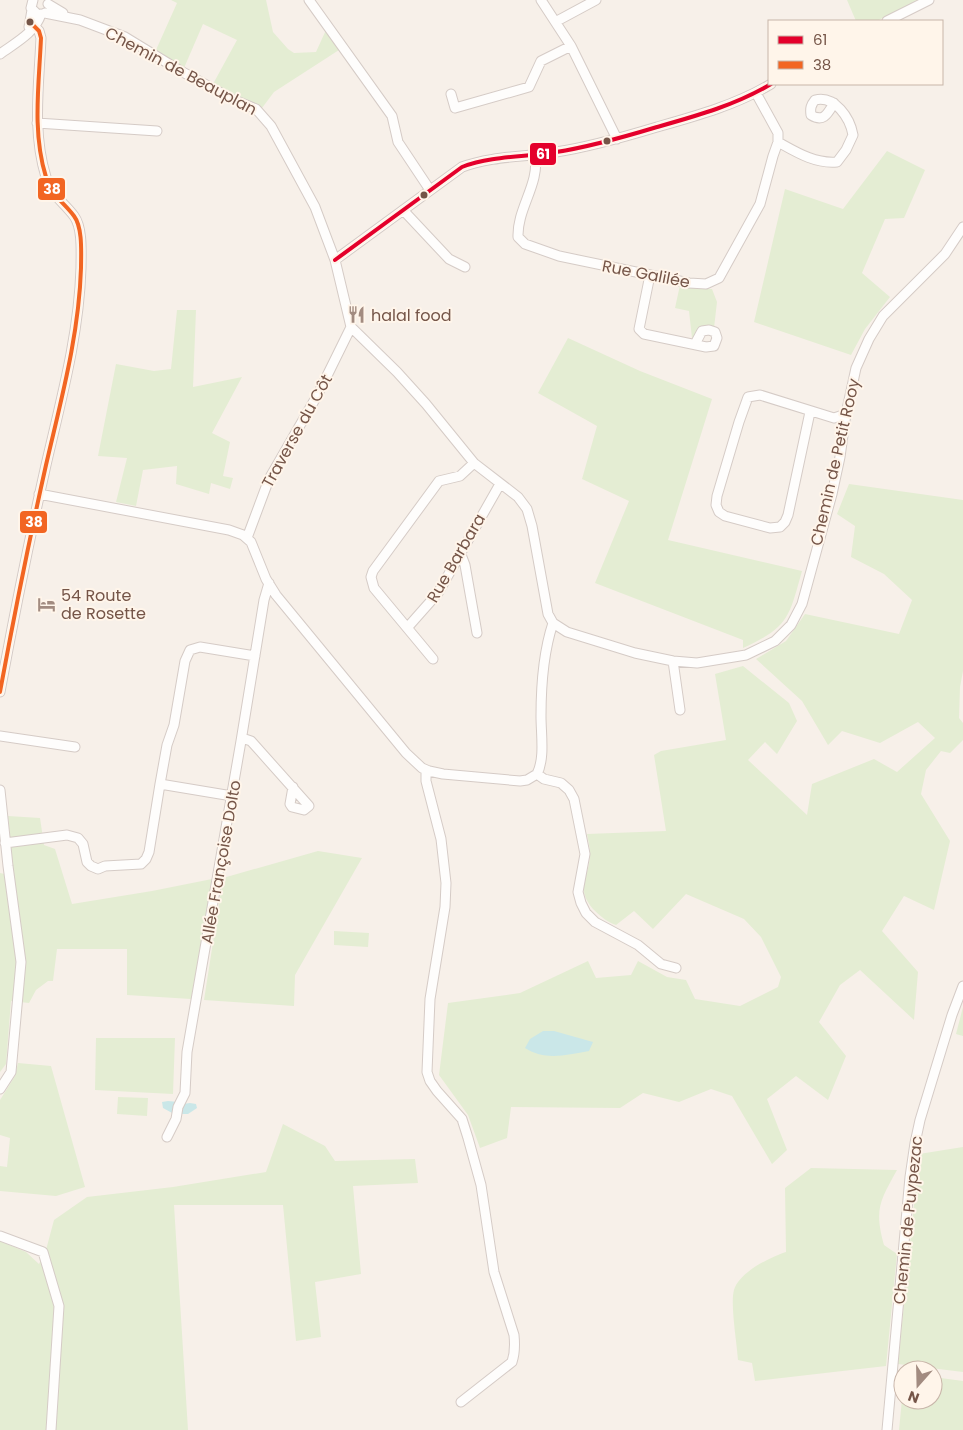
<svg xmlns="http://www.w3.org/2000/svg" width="963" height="1430" font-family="Poppins,sans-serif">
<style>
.green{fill:#e4edd3}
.water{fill:#cae7e8}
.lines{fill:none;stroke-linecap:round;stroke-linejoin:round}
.minor-casing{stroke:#d5cbc6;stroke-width:11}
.minor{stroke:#fefdfc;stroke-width:9}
.bus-1-casing{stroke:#fff5ea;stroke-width:8}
.bus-2-casing{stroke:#fff5ea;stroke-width:8}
.bus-1{stroke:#e4002b;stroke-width:4}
.bus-2{stroke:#f26522;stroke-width:4}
.bus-dot{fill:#755548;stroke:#fff5ea;stroke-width:2}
.labels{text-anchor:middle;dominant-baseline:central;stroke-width:4;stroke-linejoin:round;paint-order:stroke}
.street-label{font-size:16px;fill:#755548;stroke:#fff5ea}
.poi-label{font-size:16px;fill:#755548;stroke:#fff5ea;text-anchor:start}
.line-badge{stroke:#fff5ea;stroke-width:2}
.badge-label{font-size:14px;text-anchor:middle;font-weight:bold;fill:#fff}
</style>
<rect width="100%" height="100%" fill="#f7f0e9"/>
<path class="green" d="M 171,0 L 266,0 L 273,32 L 288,49 L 294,53 L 316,52 L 326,30 L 339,50 L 274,92 L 262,108 L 213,84 L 237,40 L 203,24 L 184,68 L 156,50 L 177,3 Z
M 847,0 L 917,0 L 877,21 L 856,21 Z
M 887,151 L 925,170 L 904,218 L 885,219 L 862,273 L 890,297 L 865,329 L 851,355 L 754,322 L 785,189 L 843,209 Z
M 680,285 L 700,289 L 712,289 L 717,302 L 714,328 L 705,330 L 692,338 L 689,311 L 675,308 Z
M 177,310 L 196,310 L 193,387 L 242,377 L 212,433 L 230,442 L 223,476 L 233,478 L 230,489 L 211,483 L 209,494 L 176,484 L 177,466 L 143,470 L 136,506 L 116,502 L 127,458 L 98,456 L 116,364 L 154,371 L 171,369 Z
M 568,338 L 640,371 L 712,399 L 668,540 L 802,571 C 789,617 789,627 743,648 L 743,640 L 595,583 L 629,501 L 582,479 L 597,426 L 538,393 Z
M 849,484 L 963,500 L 963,671 L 960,687 L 959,718 L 963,723 L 963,740 L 950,753 L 941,751 L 926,770 L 921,794 L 950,841 L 934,910 L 904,896 L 882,931 L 918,972 L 914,1020 L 860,970 L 840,985 L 819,1022 L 846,1056 L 828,1100 L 796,1076 L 767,1099 L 787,1150 L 772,1164 L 732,1096 L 711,1089 L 679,1102 L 643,1093 L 620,1108 L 511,1107 L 507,1138 L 480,1148 L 468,1115 L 439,1075 L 448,1003 L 520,993 L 588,961 L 596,978 L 631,975 L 638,961 L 667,977 L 686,980 L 695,999 L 740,1006 L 778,987 L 781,977 L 761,937 L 744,919 L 686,894 L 653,929 L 634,911 L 616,925 C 607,922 600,916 593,909 C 574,887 590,877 590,854 C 590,847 588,840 587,834 L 666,831 L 654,755 L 661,751 L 726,740 L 715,674 L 743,666 L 789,703 L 797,721 L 777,754 L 765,742 L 748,760 L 807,815 L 812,784 L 874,759 L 897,772 L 935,738 L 918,722 L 880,743 L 842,731 L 828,745 L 802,701 L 756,659 L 786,641 L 805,614 L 899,634 L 912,600 L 884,574 L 851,557 L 855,526 L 837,514 Z
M 8,816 L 40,818 L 44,845 L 55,849 L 72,904 L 152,891 L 212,879 L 191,999 L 127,995 L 127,949 L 57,949 L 53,981 L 48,981 L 36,990 L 29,1003 L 11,1001 L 6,1064 L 0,1072 L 0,873 L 13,876 Z
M 318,851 L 362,858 L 295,975 L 294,1006 L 204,1000 L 223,878 Z
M 334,931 L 369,933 L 368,947 L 334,945 Z
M 963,1007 L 963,1036 L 956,1034 Z
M 96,1038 L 175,1038 L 173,1094 L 95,1090 Z
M 18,1063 L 51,1066 L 85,1187 L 56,1196 L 0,1191 L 0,1166 L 7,1167 L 10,1138 L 0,1135 L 0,1100 L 15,1076 Z
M 118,1097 L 148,1098 L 147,1116 L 117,1114 Z
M 283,1124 L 325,1146 L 335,1161 L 415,1159 L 418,1183 L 353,1186 L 361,1274 L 315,1282 L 321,1337 L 296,1341 L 283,1205 L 174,1205 L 188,1430 L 0,1430 L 0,1241 L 26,1252 L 39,1264 L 46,1250 L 54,1220 L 87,1197 L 173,1187 L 266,1172 Z
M 963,1147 L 963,1372 L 898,1364 L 919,1154 Z
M 811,1168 L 897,1170 C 880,1201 874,1209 884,1245 L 897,1254 L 886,1366 L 755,1381 L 752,1363 L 738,1360 C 737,1344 730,1303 734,1290 C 739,1272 771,1257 786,1252 L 785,1188 Z
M 933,1377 L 963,1381 L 963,1430 L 899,1430 L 903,1389 L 903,1400 L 933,1400 Z"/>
<path class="water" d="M 543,1031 L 554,1031 L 593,1042 L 589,1051 C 566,1055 545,1061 525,1048 L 530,1039 Z
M 168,1101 L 178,1102 L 174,1114 L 163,1108 L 162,1102 Z
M 190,1103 L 196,1104 L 197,1108 L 188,1114 L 180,1114 L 183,1104 Z"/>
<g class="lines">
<defs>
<path id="minor" d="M 33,0 L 31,8 L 36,13
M 309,0 L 392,116 L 398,142 L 430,190
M 541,0 L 571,46 L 617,139
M 48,4 L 63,13
M 45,13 L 80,20 L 125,37 L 179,70 L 232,99 L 256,109 L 271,126 L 315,207 L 335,260 L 351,327
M 557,21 L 596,0
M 887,21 L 929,0
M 29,27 L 32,10
M 0,54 C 15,43 35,33 41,14
M 451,94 L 455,108 L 529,87 L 541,61 L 571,46
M 37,123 L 157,131
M 778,142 C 796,152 815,164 837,162 L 846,150 L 853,135 C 850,118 835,95 815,100 C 811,105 810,108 811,115 C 824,123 828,113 834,103
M 535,155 C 540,184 517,208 518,237 L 525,244 L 559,256 L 689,283 L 706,284 L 719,278 L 760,204 L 773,156 L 778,142 L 778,133 L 756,93
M 403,210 L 449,259 L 465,267
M 335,260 L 462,167 C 491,156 525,157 556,152 C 590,147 624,137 657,127 C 696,116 736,105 771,84
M 650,275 L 639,329 L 644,334 L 706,347 L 714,346 L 717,338 L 715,332 L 709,330 L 702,331 L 695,344
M 351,327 L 397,372 L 426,404 L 474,463 L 518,497 L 527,509 L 532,526 L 548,614 L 553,623 L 567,632 L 635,653 L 673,661 L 697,663 L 746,655 L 775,641 L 791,625 L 802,604 L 832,494 L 840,457 L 846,414 L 856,368 L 869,339 L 883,316 L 945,254 L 963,227
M 810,412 L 788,515 L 785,522 L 780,527 L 770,528 L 725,516 L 719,512 L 716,505 L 717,496 L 739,422 L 748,397 L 760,395 L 834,418 L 846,414
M 39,494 L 229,530 L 243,535 L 251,542 L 266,579 L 276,595 L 406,753 L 422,768 L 429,771 L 443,774 L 520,781 L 527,780 L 537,774 C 545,758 541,735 541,716 C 541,686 543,653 553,623
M 247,538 L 269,479 L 318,394 L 351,327
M 460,552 L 465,565 L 477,633
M 407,628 L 438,593 L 500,484
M 433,659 L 374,588 L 371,577 L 373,571 L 439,481 L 460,476 L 474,463
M 673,661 L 680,710
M 0,692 C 14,616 29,541 46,465 C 61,400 79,335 81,268 C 81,254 83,228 74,216 C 63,201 53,198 46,177 C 32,132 39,85 41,38 L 39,31 L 30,22
M 0,736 L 75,747
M 242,738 L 251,741 L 309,806 L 304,810 L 292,807 L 290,804 L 293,787
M 426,770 L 426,781 L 441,839 L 446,883 L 445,907 L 430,999 L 427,1072 L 430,1081 L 437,1091 L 462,1119 L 468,1138 L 481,1185 L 494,1272 L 514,1335 C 515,1345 515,1353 512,1362 L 461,1402
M 537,774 L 544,779 L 561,783 L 569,790 L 574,799 L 585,854 L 578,892 L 581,903 L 586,913 L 595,922 L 638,945 L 661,964 L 676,968
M 0,790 L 8,866 L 21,962 L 11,1072 L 0,1089
M 232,796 L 160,784 L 167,745 L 174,725 L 185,661 L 190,650 L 200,647 L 255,656
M 5,843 L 67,835 L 78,838 L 83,844 L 87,862 L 91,866 L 98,869 L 105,866 L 141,864 L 146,859 L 149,852 L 160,784
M 167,1137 L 176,1119 L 178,1107 L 185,1093 L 187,1052 L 241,741 L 264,600 L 269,583
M 0,1236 L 43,1252 L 59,1306 L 51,1430
M 887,1430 L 910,1177 L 915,1143 L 920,1120 L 952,1015 L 963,986"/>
</defs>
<use href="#minor" class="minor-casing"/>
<use href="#minor" class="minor"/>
<defs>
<path id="bus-1" d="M 335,260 L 462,167 C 491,156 525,157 556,152 C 590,147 624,137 657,127 C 696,116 736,105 771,84"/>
<path id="bus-2" d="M 0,692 C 14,616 29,541 46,465 C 61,400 79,335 81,268 C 81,254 83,228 74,216 C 63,201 53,198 46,177 C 32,132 39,85 41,38 L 39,31 L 30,22"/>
</defs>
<use href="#bus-1" class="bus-1-casing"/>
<use href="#bus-2" class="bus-2-casing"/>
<use href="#bus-1" class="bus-1"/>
<use href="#bus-2" class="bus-2"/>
</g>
<defs>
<symbol id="restaurant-bare" viewBox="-9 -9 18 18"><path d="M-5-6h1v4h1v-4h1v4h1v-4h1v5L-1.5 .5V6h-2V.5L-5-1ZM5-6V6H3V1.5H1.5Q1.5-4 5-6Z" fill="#a28b80" stroke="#fff5ea" stroke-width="2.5" paint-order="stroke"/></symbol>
<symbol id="hotel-bare" viewBox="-9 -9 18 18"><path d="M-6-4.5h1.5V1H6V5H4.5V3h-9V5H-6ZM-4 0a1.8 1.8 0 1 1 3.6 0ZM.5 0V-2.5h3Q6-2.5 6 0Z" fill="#a28b80" stroke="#fff5ea" stroke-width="2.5" paint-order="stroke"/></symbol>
</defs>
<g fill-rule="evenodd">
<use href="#restaurant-bare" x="344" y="302" width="25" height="25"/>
<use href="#hotel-bare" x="34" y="592" width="25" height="25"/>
</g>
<g class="bus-dot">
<circle cx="30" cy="22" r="4.5"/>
<circle cx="607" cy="141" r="4.5"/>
<circle cx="424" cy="195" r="4.5"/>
</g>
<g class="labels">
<g class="street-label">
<text transform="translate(181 71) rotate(28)">Chemin de Beauplan</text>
<text transform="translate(646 274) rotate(11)">Rue Galilée</text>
<text transform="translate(297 431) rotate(-61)">Traverse du Côt</text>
<text transform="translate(835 462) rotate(-77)">Chemin de Petit Rooy</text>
<text transform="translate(456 558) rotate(-60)">Rue Barbara</text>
<text transform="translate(221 862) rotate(-80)">Allée Françoise Dolto</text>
<text transform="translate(908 1220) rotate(-84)">Chemin de Puypezac</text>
</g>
<g class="poi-label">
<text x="371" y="315">halal food</text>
<text x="61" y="595">54 Route<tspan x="61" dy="18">de Rosette</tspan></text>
</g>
</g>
<g class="line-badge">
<rect x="529" y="142" width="28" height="24" rx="5" fill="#e4002b"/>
<rect x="37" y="177" width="29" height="24" rx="5" fill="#f26522"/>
<rect x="19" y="510" width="29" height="24" rx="5" fill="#f26522"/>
</g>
<g class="badge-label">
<text x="543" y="159">61</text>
<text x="52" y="194">38</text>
<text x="34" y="527">38</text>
</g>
<rect x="768" y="20" width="175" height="65" fill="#fff5ea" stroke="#c8b5a9"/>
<rect x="778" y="36" width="25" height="8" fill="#e4002b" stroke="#c8b5a9"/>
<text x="813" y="45" font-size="15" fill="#755548">61</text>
<rect x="778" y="61" width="25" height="8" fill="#f26522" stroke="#c8b5a9"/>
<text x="813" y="70" font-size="15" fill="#755548">38</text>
<g transform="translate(918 1385) rotate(200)"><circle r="24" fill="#fff5ea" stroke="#c8b5a9"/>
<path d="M0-4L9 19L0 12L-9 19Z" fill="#a28b80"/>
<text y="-8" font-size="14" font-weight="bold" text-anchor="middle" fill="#755548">N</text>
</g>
</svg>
